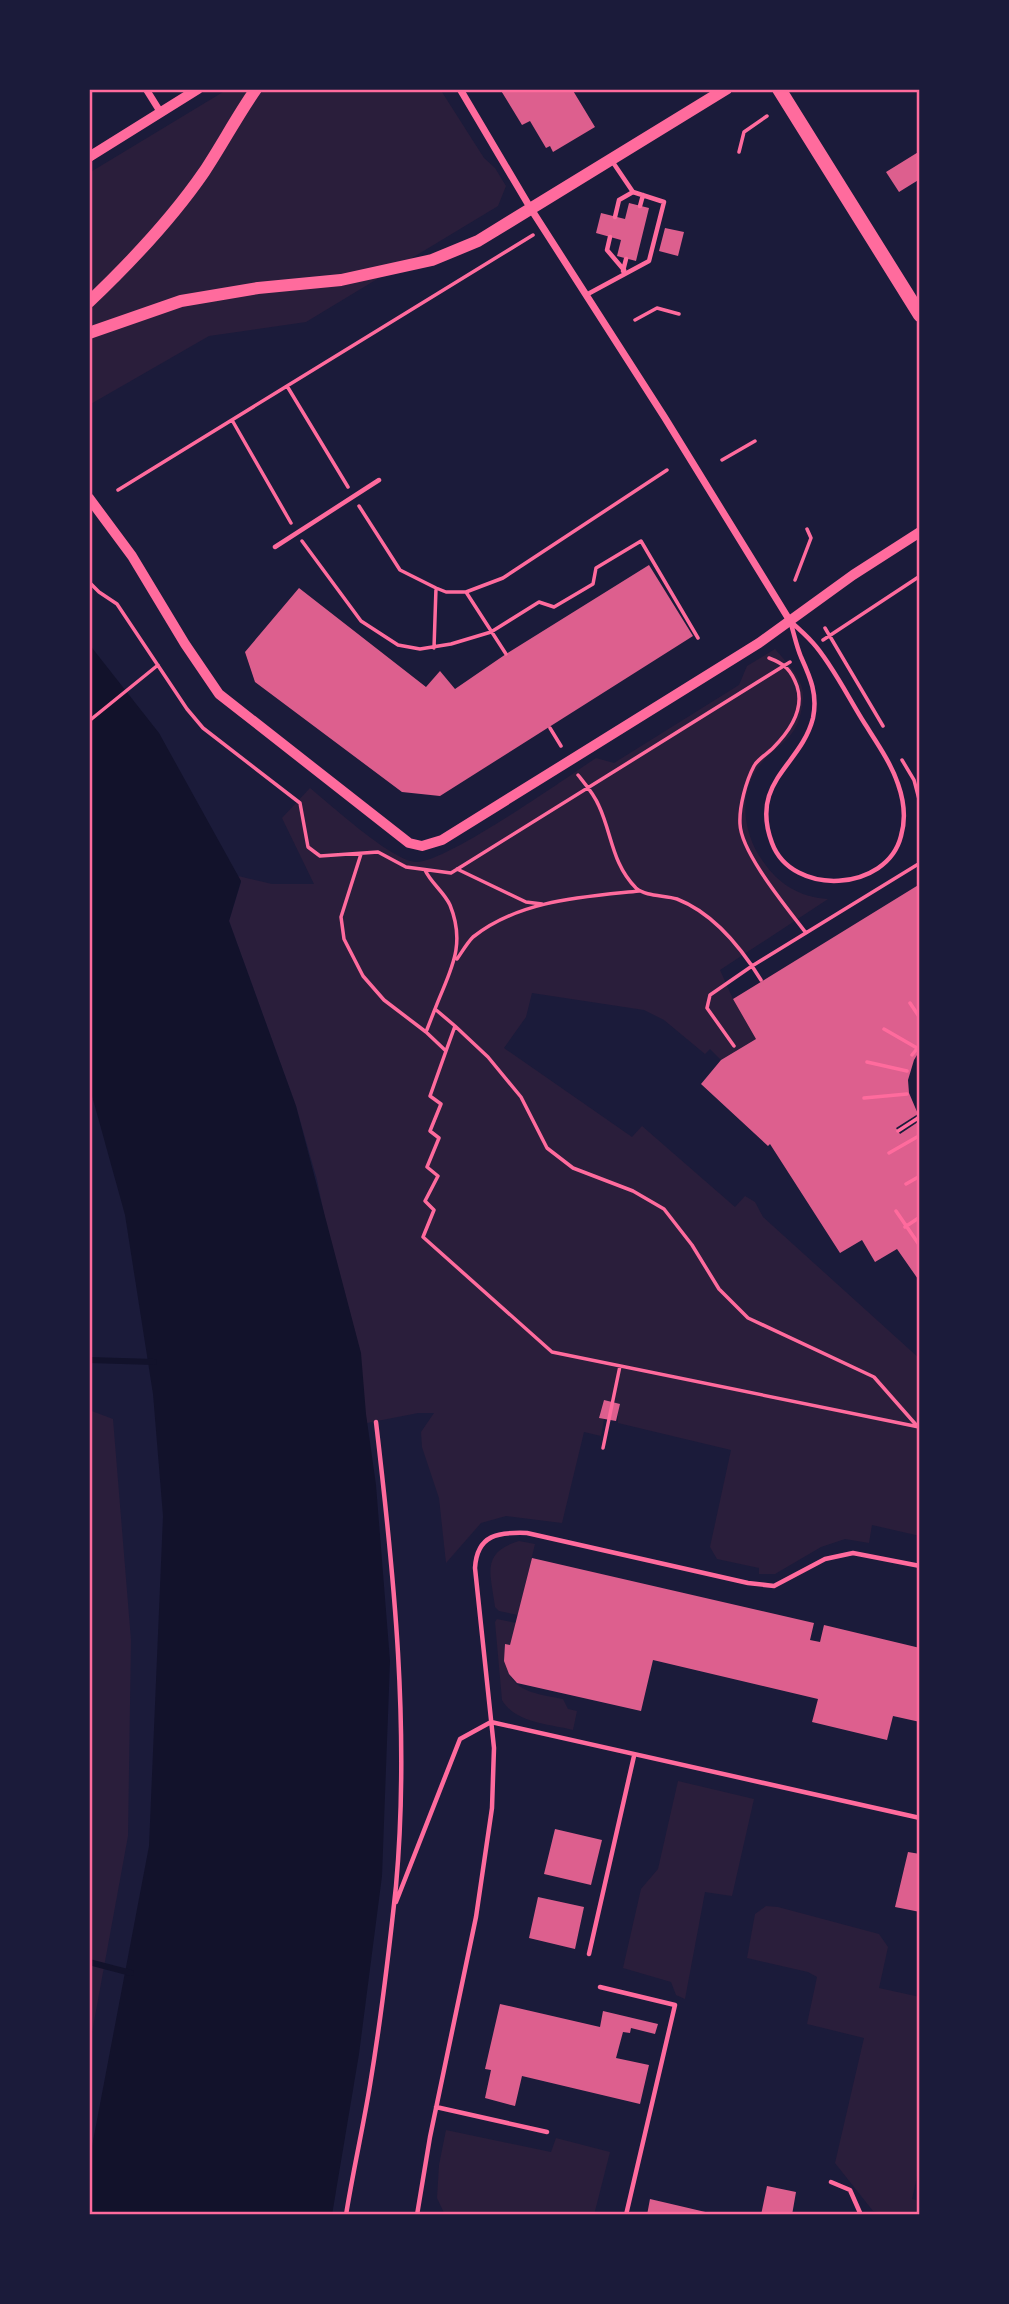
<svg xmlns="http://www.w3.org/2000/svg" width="1009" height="2304" font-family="'Titillium Web',sans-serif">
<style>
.green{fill:#2a1e3b}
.water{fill:#12122b}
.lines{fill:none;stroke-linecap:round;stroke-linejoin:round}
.stream{stroke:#12122b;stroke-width:6}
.building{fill:#dd5f8e}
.path{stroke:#ff6b9d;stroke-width:3.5}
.service{stroke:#ff6b9d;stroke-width:4.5}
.minor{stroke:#ff6b9d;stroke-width:7}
.tertiary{stroke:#ff6b9d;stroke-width:10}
.secondary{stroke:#ff6b9d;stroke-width:12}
.trunk{stroke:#ff6b9d;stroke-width:14}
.neatline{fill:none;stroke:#ff6b9d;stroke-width:2.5}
</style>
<rect width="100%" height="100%" fill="#1b1b3a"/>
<path class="green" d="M 228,89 L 440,89 L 484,158 L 495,168 L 506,186 L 498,206 L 306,322 L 209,336 L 89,405 L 89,173 Z
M 775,649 C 787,663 805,680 803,699 C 799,743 777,741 757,769 C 738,796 744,835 762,860 C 778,884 799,897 828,899 L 720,970 L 733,999 L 756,1039 L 721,1060 L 710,1049 L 705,1054 L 664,1020 L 644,1010 L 532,993 L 526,1017 L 504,1048 L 632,1137 L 642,1126 L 735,1207 L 745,1196 L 755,1202 L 763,1217 L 920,1359 L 920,1536 L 872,1525 L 869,1543 L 845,1539 L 821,1547 L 775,1574 L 759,1574 L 759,1568 L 717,1559 L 710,1547 L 731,1450 L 618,1423 L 618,1412 L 604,1400 L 599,1417 L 604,1419 L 601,1436 L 584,1432 L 562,1523 L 506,1516 L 481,1523 L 446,1563 L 439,1498 L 422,1447 L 421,1432 L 434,1413 L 418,1413 L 367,1423 L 317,1180 L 296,1106 L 229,921 L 241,882 L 238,876 L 272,884 L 314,884 L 282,818 L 310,788 C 332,806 390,859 415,862 C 443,865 566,778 596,758 L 614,763 L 739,685 L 747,666 Z
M 89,1410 L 113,1419 L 131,1640 L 128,1836 L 89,2049 Z
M 519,1541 L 535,1544 L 518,1615 L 499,1611 L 495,1607 C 491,1574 480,1553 519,1541 Z
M 497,1619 L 516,1623 L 510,1645 L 505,1645 C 504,1690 526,1692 563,1699 L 568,1709 L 577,1711 L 573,1730 C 549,1724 515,1723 502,1700 L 495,1622 Z
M 678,1781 L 754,1799 L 732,1896 L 705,1892 L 685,1999 L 676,1995 L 671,1982 L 623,1968 L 641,1889 L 658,1869 Z
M 766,1906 L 778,1907 L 879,1934 L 888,1947 L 879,1988 L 920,1997 L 920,2163 L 912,2199 L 920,2201 L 920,2215 L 895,2215 L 873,2211 L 835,2163 L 864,2038 L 807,2024 L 817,1977 L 808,1972 L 747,1958 L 755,1914 Z
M 446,2130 L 551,2152 L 556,2138 L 610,2152 L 594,2215 L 445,2215 L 437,2198 L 439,2165 Z"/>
<path class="water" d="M 89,644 L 159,733 L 241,881 L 229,921 L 296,1106 L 361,1353 L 366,1414 L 376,1485 L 390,1661 L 382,1876 L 359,2054 L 332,2215 L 89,2215 L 89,2162 L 149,1846 L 163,1516 L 153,1394 L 125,1215 L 89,1085 Z"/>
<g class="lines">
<path class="stream" d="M 89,1360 L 154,1362
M 89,1962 L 131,1973"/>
</g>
<path class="building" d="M 500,89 L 572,89 L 595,127 L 553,152 L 550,146 L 546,148 L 530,121 L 522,125 Z
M 920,151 L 920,179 L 899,192 L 886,172 Z
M 629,203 L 649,208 L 636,261 L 617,256 L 621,240 L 596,233 L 601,213 L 625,219 Z
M 665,228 L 684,232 L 678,256 L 659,251 Z
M 649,565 L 693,636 L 440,796 L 402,792 L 255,682 L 245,652 L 299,588 L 426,687 L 440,671 L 455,689 L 506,654 Z
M 920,884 L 920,1050 L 914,1060 L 908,1080 L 909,1093 L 918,1114 L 896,1128 L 900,1134 L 918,1122 L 920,1125 L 920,1282 L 897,1249 L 875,1262 L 862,1240 L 840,1253 L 770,1144 L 768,1146 L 701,1084 L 721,1060 L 756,1039 L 733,999 Z
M 604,1400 L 620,1404 L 616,1421 L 599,1418 Z
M 532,1558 L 814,1623 L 810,1640 L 820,1642 L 824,1625 L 920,1648 L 920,1722 L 893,1716 L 887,1740 L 812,1722 L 818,1699 L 653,1660 L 641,1711 L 517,1683 L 509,1674 L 504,1661 L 505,1644 L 510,1645 Z
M 555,1829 L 602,1840 L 591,1885 L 544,1874 Z
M 908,1852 L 920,1854 L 920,1912 L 895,1907 Z
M 538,1897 L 584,1907 L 575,1949 L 529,1938 Z
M 500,2004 L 600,2027 L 603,2011 L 658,2024 L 655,2034 L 631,2028 L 630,2033 L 623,2032 L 616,2058 L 649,2065 L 640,2104 L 522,2076 L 515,2106 L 485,2098 L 491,2070 L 485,2069 Z
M 767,2186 L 796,2192 L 792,2215 L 761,2215 Z
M 650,2199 L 714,2214 L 714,2215 L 647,2215 Z"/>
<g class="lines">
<path class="path" d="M 739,152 L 744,132 L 767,116
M 635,320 L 657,308 L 679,314
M 287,386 L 533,235
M 232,420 L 291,523
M 722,460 L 755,441
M 118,490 L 287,386 L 348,487
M 359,506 L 400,570 L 436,588 L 446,592 L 466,592 L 503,578 L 667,470
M 302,541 L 361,621 L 398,645 L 420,649 L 451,644 L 491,632 L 539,602 L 554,607 L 593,584 L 596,568 L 641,541 L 698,638
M 795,580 L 811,538 L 807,529
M 89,582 L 99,592 L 117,604 L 187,709 L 203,728 L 300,803 L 308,847 L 320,856 L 378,852 L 406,867 L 451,873 L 790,662
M 466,592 L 506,654
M 825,628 L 883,726
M 823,640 L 920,576
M 434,648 L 436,588
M 769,658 C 785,664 791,670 797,686 C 805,710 789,732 773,748 C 767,754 758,759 754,766 C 746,781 739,807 740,824 C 741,853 788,909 806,933
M 89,721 L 158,665
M 550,728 L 561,746
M 902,760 L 914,780 L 920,803
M 578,775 C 586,785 594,794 599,806 C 612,834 612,864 636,888 C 646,897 665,895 677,899 C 713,913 742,949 761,980
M 361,854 L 341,917 L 344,939 L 363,976 L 384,1000 L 426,1032
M 919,864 L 920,841
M 457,869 L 526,902 L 542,904
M 425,870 C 431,883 444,892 450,905 C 467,947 449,972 435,1009 L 455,1026 L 446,1051
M 457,959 C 462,952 467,943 473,937 C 520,900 582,897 639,891
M 910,1003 L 920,1018
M 435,1009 L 426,1032 L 446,1051 L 430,1096 L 441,1104 L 430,1131 L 439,1138 L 427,1167 L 438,1176 L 425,1201 L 434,1210 L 423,1237 L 552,1352 L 919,1427
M 455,1026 L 488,1057 L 521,1097 L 547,1148 L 573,1168 L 633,1191 L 664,1209 L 692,1245 L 719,1289 L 748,1318 L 874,1377 L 918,1427
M 884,1029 L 917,1048
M 734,1046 L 707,1008 L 710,995 L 752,966 L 920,863
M 912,1055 L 920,1045
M 867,1062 L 907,1071
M 864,1098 L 907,1094
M 898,1131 L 918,1118 L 920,1122
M 889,1153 L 917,1137
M 906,1184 L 920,1176
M 896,1211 L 920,1246
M 905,1227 L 920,1217
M 603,1448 L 620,1366"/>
<path class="service" d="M 640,206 L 643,195
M 615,217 L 619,200 L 633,192
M 610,237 L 607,250 L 624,270
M 623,271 L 626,259
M 586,295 L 649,261 L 664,202 L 633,192 L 612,161
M 275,547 L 379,480
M 790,621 C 798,628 806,635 813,643 C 832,664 849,699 865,724 C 877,743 891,763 898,784 C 904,801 906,819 901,836 C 887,892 792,897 772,843 C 749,781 801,766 813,718 C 818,694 810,677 801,657 C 796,645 794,633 790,621 Z
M 396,1902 L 460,1739 L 491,1722 L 920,1818
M 589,1954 L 634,1756
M 600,1987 L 675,2005 L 626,2215
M 436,2107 L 547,2132
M 831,2182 L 850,2190 L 861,2215
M 346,2215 C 353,2171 363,2128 370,2085 C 381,2019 389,1952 396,1886 C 410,1731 394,1575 376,1422
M 417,2215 L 430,2137 L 476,1917 L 492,1808 L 494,1748 L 475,1568 C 477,1534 499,1532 527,1533 L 748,1583 L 774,1586 L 825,1559 L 853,1553 L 920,1566"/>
<path class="minor" d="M 146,89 L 161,113
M 460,89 L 531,209 L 665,418 L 790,621"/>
<path class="tertiary" d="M 89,157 L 198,89
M 89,498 L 132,556 L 185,644 L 219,694 L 409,843 L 422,846 L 442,840 L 759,643 L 853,575 L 920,532"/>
<path class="secondary" d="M 89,302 C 131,262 171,220 204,172 C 222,145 237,116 256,89
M 89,333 L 181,301 L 258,288 L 341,280 L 432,260 L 478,241 L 726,89"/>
<path class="trunk" d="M 779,89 L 920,315"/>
</g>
<rect width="1009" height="2304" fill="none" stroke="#1b1b3a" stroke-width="182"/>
<rect x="91" y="91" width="827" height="2122" class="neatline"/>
</svg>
